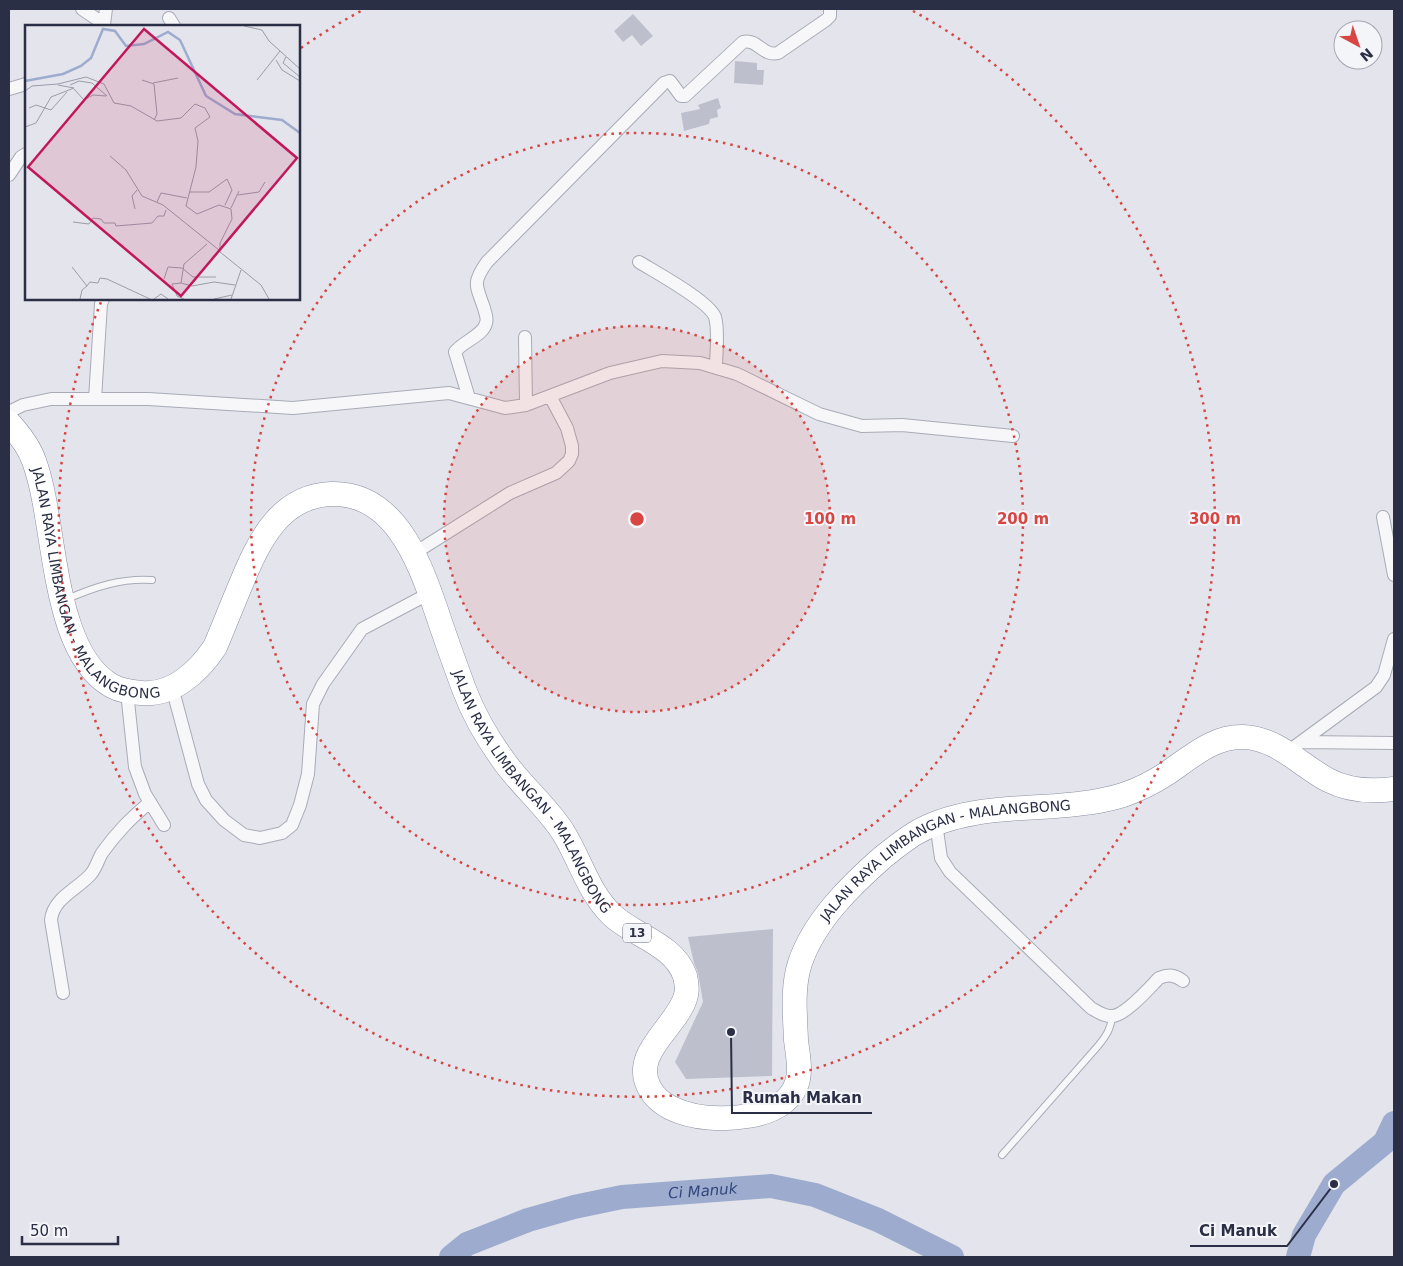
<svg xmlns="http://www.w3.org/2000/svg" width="1403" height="1266" font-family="'DejaVu Sans',sans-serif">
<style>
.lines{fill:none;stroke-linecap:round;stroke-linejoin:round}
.river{stroke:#9dacce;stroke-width:24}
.building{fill:#bdc0cc}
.lane-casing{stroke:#a8abb7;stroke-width:8}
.street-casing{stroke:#a8abb7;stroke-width:14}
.highway-casing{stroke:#8a90a4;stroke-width:25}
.lane{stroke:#f7f7fa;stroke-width:6}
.street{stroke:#f7f7fa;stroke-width:12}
.highway{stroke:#fff;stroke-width:24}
.ring{fill:none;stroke:#d74643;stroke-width:2.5;stroke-dasharray:2.5 5}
.labels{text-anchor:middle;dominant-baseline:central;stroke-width:4;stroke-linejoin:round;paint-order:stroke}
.shield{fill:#f4f5f9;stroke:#676a7c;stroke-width:1}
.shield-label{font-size:12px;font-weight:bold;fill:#2a2f46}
.street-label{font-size:14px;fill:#2a2f46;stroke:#f4f5f9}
.water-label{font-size:15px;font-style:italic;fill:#31467d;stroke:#f4f5f9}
.inset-river{fill:none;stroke:#9dacce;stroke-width:2.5}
.inset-road{fill:none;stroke:#9a9caa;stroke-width:1}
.view{fill:#c2185b;fill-opacity:0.15;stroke:#c2185b;stroke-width:2.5}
.inset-edge{fill:none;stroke:#2a2f46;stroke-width:2.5}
.centre{fill:#d74643;stroke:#f4f5f9;stroke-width:2.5}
.ring-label{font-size:15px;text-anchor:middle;font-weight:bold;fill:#d74643;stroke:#f4f5f9;stroke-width:4;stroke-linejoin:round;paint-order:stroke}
.leader{fill:none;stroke:#2a2f46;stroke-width:2}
.callout-dot{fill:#2a2f46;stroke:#f4f5f9;stroke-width:2}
.callout-label{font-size:15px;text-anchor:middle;font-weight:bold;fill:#2a2f46;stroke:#f4f5f9;stroke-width:4;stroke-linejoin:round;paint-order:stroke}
</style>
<rect width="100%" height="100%" fill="#e4e5ec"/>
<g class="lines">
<g class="river">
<path id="s1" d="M 451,1257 L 467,1244 L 528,1220 L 574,1207 L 622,1197 L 771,1186 L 815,1195 L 878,1220 L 952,1257"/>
<path d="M 1298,1257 L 1304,1235 L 1334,1184 L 1385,1142 L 1394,1123"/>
</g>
</g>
<path class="building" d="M 633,14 L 653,36 L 641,46 L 632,35 L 623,42 L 614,31 Z
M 735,61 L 757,63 L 757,70 L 764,70 L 763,85 L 734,83 Z
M 718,98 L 721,108 L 717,110 L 718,117 L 710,119 L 709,124 L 684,131 L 681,113 L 700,109 L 698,105 Z
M 773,929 L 772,1076 L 686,1079 L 675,1062 L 703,1002 L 698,973 L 694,963 L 688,937 Z"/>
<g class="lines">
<defs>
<path id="lane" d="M 67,599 C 95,587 121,578 152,580
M 1002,1155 L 1098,1046 C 1106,1036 1111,1029 1112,1016"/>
<path id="street" d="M 82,9 L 104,24 L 103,26
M 169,18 L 174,26
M 104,24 L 106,9
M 9,89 L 26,84
M 9,175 L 21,157 L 26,154
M 639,262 C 655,272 709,301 715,317 C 719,330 716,354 716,368
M 525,337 L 526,405
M 469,398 L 455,352 C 462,342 484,335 486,323 C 488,318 485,313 484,308 C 476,285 472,283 487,262 L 664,83 L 670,81 L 681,96 L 685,96 L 743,42 C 757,38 763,57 778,53 L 826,20 L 830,16 L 830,9
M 95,399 L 101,304 L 103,299
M 9,412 L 23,405 L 51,399 L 148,399 L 293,408 L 449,393 L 505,408 L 526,405 L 610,373 L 662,361 L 700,363 L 737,374 L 819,414 L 862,426 L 902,425 L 1013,436
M 1383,517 L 1394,575
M 413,554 L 510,493 L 556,473 L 569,461 L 572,454 L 572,446 L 567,428 L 550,396
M 172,687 L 198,784 L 206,800 L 224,820 L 244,835 L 260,838 L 282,833 L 292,825 L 300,805 L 308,774 L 313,704 L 323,684 L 362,629 L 430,593
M 127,692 L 135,767 L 145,794 L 164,825
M 1301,742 L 1394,743
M 1286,753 L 1376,687 L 1384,675 L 1394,639
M 936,823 L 941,858 L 950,872 L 1091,1008 C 1098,1012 1105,1017 1113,1016 C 1127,1014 1149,988 1159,978 C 1169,974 1175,975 1183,981
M 63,993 L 51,920 C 53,898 78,889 91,874 C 96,868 98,860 102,853 C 117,832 130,819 150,802"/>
<g id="highway">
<path id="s2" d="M 9,423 C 19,434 29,446 34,461 C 57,522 50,651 112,686 C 121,691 131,692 141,693 C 173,696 199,671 215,647 C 224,626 232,605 241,584 C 258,543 279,496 331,494 C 393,492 418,558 435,607 C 444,634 454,662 464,689 C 473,713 486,736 501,757 C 519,784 545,804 563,832 C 580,859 588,892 612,915 C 634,936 674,944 685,976 C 686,981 688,989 686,995 C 679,1026 629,1053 650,1089 C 655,1098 663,1104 671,1108 C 694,1119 723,1120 748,1116 C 774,1112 799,1099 799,1069 C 799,1059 797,1049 796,1040 C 795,1015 792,987 800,963 C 814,921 851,885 883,857 C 893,849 903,841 914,834 C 955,809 1009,809 1056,806 C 1078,804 1101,802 1123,795 C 1138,790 1152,783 1166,774 C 1190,758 1213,736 1243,737 C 1277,738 1300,765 1328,780 C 1349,791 1371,792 1394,789"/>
</g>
</defs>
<use href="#lane" class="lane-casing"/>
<use href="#street" class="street-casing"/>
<use href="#highway" class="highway-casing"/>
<use href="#lane" class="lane"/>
<use href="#street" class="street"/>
<use href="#highway" class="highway"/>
</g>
<circle cx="637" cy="519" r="193" fill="#d74643" fill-opacity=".12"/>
<g class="ring">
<circle cx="637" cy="519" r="193"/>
<circle cx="637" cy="519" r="386"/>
<path d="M301 48A578 578 0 0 1 361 11M913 11A578 578 0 1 1 101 302"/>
</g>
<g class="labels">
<rect class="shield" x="623" y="923.5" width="28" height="19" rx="4"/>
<g class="shield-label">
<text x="637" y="933">13</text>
</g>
<g class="street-label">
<text stroke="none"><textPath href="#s2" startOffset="196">JALAN RAYA LIMBANGAN - MALANGBONG</textPath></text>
<text stroke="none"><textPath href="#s2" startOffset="991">JALAN RAYA LIMBANGAN - MALANGBONG</textPath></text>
<text stroke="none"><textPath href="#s2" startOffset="1845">JALAN RAYA LIMBANGAN - MALANGBONG</textPath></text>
</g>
<g class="water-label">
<text stroke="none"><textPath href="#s1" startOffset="264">Ci Manuk</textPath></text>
</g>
</g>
<g transform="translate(25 25)">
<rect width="275" height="275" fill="#e4e5ec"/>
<path class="inset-river" d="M 0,56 L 38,49 L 56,41 L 66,33 L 78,4 L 90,6 L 101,21 L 119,19 L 143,7 L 155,15 L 181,71 L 210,89 L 257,95 L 275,108"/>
<path class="inset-road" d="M 219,1 L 237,5 L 244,16 L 275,44M 261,32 L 258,38 L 275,52M 251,35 L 257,45 L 275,56M 117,55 L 129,59 L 132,89 L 129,95M 232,55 L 255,26M 128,58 L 153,53M 45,60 L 54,56 L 67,58 L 82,71M 49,64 L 59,75 L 68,70 L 81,71M 0,66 L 7,61 L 33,59 L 61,52 L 79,59 L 89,78 L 106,81 L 132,96 L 156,93 L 170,79 L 180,83 L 185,92 L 170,103 L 173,116 L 171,142 L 161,181 L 172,189 L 194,180 L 206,184 L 207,194 L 195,218 L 195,227 L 236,260 L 244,274M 4,83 L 11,80 L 26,85 L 42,67M 0,102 L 11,98 L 26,72 L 49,63 L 33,60M 85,131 L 101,145 L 117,171 L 138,180 L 194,225M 164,167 L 184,167 L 202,154 L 207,165 L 200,180M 213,170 L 234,167 L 240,157M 132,177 L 136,168 L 162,173M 206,183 L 214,166M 110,184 L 107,171 L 112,165M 48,197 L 64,199 L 68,193 L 76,194 L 79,198 L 90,198 L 91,201 L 127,198 L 133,191 L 139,191 L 141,185M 182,219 L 159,239 L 156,258 L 167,261 L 189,257 L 210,260M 47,242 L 62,261 L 65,257 L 73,258 L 75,253 L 82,254 L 125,274M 139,254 L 143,242 L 157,243 L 168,252 L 191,252M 156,258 L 147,259 L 152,271 L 159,274M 55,274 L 57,265 L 62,261M 129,274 L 136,269 L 143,274M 189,274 L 207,270M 206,274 L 216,245"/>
<path class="view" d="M 119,4 L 272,133 L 156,271 L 3,142 Z"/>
<rect width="275" height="275" class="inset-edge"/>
</g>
<circle cx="637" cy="519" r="8" class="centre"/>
<g class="ring-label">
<text x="830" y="524">100 m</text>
<text x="1023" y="524">200 m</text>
<text x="1215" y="524">300 m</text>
</g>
<path class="leader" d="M731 1032L732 1113H872M1334 1184L1287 1246H1190"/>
<g class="callout-dot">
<circle cx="731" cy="1032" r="5"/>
<circle cx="1334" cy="1184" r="5"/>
</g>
<g class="callout-label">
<text x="802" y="1103">Rumah Makan</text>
<text x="1238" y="1236">Ci Manuk</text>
</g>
<rect width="1403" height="1266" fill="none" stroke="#2a2f46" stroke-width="20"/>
<g transform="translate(1358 45) rotate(140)"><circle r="24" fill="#f4f5f9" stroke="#a3a6b1"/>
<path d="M0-4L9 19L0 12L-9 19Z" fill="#d74643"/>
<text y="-8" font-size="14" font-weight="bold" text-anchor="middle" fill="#2a2f46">N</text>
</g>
<path d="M22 1236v8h96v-8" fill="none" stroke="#2a2f46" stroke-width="2.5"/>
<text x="30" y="1236" font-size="15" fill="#2a2f46" stroke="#f4f5f9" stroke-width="4" paint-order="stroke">50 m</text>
</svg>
